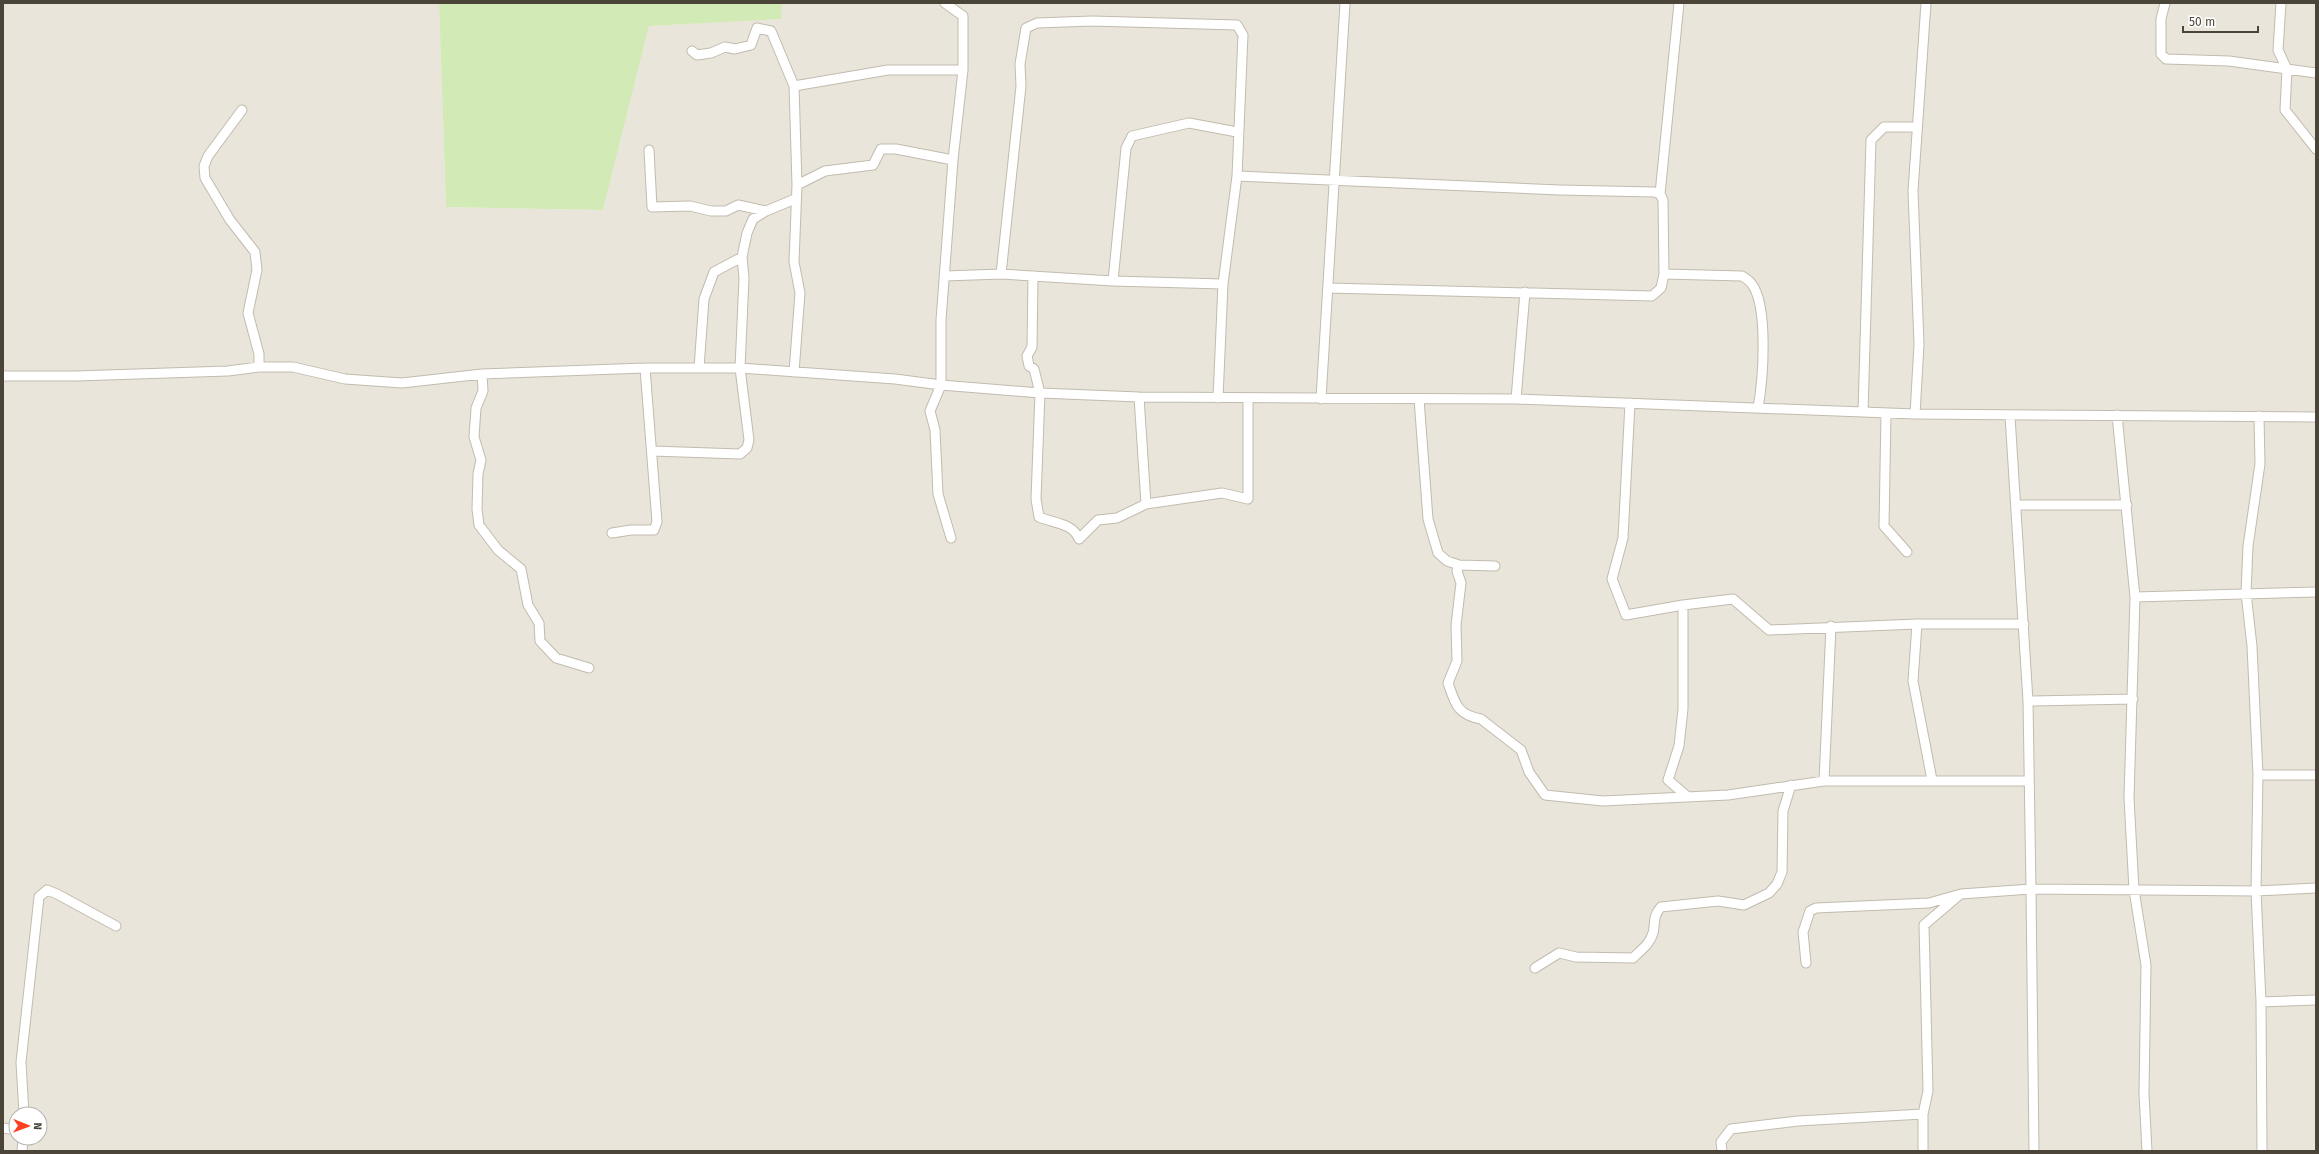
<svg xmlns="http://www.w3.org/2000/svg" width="2319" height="1154" font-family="'Fira Sans',sans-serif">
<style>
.residential{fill:#eae5da;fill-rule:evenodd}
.green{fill:#d2eab5}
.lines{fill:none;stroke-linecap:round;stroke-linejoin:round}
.street-casing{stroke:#c2bbae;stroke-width:11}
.street{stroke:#fff;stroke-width:9}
</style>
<rect width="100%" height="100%" fill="#f6f3ec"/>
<path class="residential" d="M 3,3 L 439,3 L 446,207 L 603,210 L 649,26 L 780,19 L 782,3 L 2316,3 L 2316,1151 L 3,1151 ZM 16,1114 L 40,1114 L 40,1138 L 16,1138 Z"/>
<path class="green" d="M 439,3 L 782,3 L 781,19 L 649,26 L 603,210 L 446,207 Z"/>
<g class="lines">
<defs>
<path id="street" d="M 945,3 L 963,16 L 963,70 L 953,160 L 941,320 L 941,385 L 930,411 L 935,430 L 938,494 L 951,538
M 2165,3 L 2161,19 L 2161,54 L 2166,59 L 2229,61 L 2287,69 L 2285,110 L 2316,149
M 2281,3 L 2278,50 L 2287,69 L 2316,73
M 692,51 L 697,55 L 711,53 L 725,47 L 735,49 L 751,45 L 757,28 L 771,31 L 794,86 L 797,185 L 794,262 L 800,293 L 794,372
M 794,86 L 888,70 L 963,70
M 242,110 L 208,156 L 204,166 L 205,178 L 230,220 L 255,252 L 257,270 L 248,313 L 259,354 L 259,367
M 649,150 L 652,207 L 690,206 L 711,211 L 726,211 L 738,205 L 766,211 L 795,199
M 1237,176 L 1560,190 L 1654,192 L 1660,194 L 1663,200 L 1664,274 L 1661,288 L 1652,296 L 1328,288
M 797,185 L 825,171 L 873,165 L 881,149 L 896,149 L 953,160
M 1660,194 L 1679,3
M 1001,274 L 1021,86 L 1020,64 L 1026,28 L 1037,23 L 1092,21 L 1237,25 L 1243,35 L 1237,176 L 1223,284 L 1218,398
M 1664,274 L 1742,276 C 1745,278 1749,280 1751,283 C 1769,305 1763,380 1758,408
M 945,276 L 1001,274 L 1113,281 L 1223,284
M 1033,276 L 1032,347 L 1027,356 L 1029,366 L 1034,369 L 1040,393 L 1036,499 L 1039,517 C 1053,523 1073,523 1079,539 L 1098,520 L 1117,518 L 1146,504 L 1222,493 L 1248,499 L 1248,398
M 1113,281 L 1126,148 L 1132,136 L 1189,123 L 1237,132
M 699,368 L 704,299 L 714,272 L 742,257
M 482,374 L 483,391 L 476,408 L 474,437 L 481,460 L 478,474 L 477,509 L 479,525 L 498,550 L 521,569 L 528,605 L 539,623 L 540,641 L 556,658 L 589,668
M 3,376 L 76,376 L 228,371 L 259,367 L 293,367 L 345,379 L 402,383 L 482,374 L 645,368 L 740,368 L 895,379 L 941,385 L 1040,393 L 1139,397 L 1516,399 L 1915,414 L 2316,417
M 1139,397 L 1146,504
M 1321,399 L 1345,3
M 1419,399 L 1428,519 L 1438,553 L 1447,561 L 1459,565 L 1495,566
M 1516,399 L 1525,292
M 1630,403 L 1623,538 L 1612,579 L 1626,615 L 1683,605
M 1863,412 L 1871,140 L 1884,127 L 1917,127
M 1886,413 L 1884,526 L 1907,552
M 1915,414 L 1919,344 L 1913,191 L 1926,3
M 2117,415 L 2135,597 L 2129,798 L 2134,890 L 2146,965 L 2144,1094 L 2147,1151
M 2010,416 L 2028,701 L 2031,889 L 2256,891 L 2316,888
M 2259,416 L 2260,464 L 2248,546 L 2246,593 L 2252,646 L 2258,775 L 2256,891 L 2261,1002 L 2262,1151
M 652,451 L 740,454 L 747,448 L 749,440 L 740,368 L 744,278 L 742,257 L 747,233 L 753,219 L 766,211
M 2016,505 L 2127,505
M 612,533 L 631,530 L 654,530 L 657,522 L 645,368
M 1459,565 L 1457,571 L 1461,583 L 1456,625 L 1457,661 L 1448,683 C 1455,703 1457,715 1481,719 L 1521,750 L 1529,772 L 1545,795 L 1603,801 L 1728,795 L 1824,781 L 2029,781
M 2135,597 L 2316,592
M 1917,624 L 1913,681 L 1932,780
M 2028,701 L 2133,699
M 2258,775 L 2316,775
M 1824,781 L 1831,626
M 1688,797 L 1668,780 L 1679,746 L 1683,709 L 1683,605 L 1733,599 L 1769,630 L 1917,624 L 2024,624
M 1806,963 L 1803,932 L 1810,911 L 1816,908 L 1929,903 L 1961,894 L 2031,889 L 2034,1151
M 1535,968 L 1559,953 L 1576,957 L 1633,958 C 1641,950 1650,944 1653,933 C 1656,921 1652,917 1661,907 L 1718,901 L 1744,905 L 1769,893 L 1777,884 L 1782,872 L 1783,811 L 1791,785
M 2261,1002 L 2316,1000
M 24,1114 L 21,1062 L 39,897 L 47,890 L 57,894 L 116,926
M 3,1128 L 16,1130
M 22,1151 L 23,1138
M 1722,1151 L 1721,1142 L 1731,1129 L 1798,1121 L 1923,1114
M 1923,1151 L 1923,1114 L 1928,1091 L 1924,925 L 1958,896"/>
</defs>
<use href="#street" class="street-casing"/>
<use href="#street" class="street"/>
</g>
<rect width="2319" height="1154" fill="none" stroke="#4b4439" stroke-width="8"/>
<g transform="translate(28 1126) rotate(91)"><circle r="19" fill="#ffffff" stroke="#b7b4b0"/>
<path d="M0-3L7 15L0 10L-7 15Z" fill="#fc3f1d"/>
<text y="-6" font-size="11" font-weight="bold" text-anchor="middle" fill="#4b4439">N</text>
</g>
<path d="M2183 26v6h75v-6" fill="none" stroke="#4b4439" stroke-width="2"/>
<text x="2189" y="26" font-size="12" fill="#4b4439" stroke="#ffffff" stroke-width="3" paint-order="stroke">50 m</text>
</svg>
